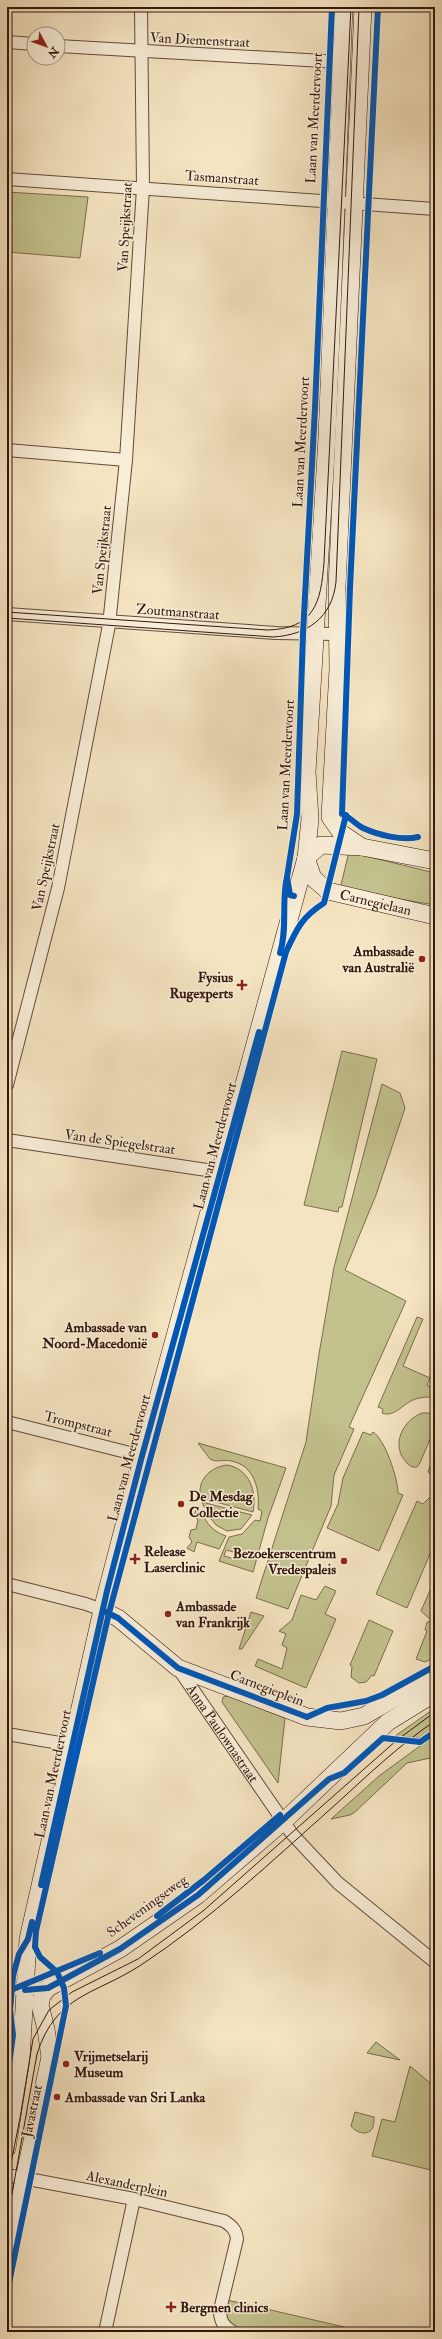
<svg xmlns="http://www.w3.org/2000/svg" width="442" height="2339" font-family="'IM FELL Double Pica',serif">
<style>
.green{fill:#c3c28e;stroke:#7c6c4d;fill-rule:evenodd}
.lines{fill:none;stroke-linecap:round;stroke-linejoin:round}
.street-casing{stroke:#644a39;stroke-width:14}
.secondary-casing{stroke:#34160c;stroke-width:18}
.street{stroke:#f8edd7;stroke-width:12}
.secondary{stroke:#f8edd7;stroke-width:17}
.tram{stroke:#34160c;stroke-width:1}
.cycleway-casing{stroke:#f8edd7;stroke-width:8}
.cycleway{stroke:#0057b8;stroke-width:6}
.poi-dot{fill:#8f2418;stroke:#f8edd7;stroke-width:1.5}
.labels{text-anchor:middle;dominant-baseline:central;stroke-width:3;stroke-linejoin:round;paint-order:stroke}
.street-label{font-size:14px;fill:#34160c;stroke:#f8edd7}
.poi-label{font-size:14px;font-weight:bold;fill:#34160c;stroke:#f8edd7;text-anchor:start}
</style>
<rect width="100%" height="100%" fill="#f5e4c1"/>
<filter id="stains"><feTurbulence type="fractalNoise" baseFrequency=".005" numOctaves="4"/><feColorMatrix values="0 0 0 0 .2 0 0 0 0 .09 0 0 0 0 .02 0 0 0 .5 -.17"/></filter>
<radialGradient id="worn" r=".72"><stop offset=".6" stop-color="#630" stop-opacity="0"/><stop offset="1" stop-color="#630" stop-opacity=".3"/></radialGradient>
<path class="green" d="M 7,192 L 88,197 L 80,258 L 7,252 Z
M 349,852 L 435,873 L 435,905 L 340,889 Z
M 342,1051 L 377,1059 L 342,1207 L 339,1207 L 338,1212 L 304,1205 Z
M 382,1084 L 400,1093 L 405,1108 L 376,1195 L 345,1270 L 406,1301 L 349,1427 L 354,1429 L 334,1475 L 331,1506 L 288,1609 L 256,1598 L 306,1442 L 319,1354 L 334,1267 Z
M 417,1317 L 423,1319 L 403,1366 L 430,1378 L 427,1385 L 435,1389 L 435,1397 C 427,1397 420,1397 413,1400 C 403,1404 394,1418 382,1413 L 383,1409 L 378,1407 Z
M 422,1413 L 435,1413 L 435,1427 L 420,1463 L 417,1467 L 412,1467 C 389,1452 399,1422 422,1413 Z
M 363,1432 L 371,1435 L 373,1432 C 385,1439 398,1479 398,1493 L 403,1495 L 379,1551 L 327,1528 L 338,1504 L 343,1478 Z
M 198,1443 L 286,1468 L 268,1518 L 253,1572 L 219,1561 L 229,1537 L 242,1534 L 255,1520 L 260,1521 L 262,1511 L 258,1509 C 260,1489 254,1465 231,1461 C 224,1459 216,1463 210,1459 ZM 226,1550 L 237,1553 L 235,1559 L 224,1556 Z
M 435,1451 L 435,1477 L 428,1472 Z
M 227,1465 C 250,1469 257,1492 253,1512 L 201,1498 C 196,1481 210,1467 227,1465 Z
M 429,1498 L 435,1498 L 435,1542 L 407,1608 L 376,1594 L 417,1501 L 423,1504 Z
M 202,1502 L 252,1515 L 241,1529 L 227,1531 L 216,1525 L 207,1514 L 214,1516 L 215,1510 L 204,1507 Z
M 196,1510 L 202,1512 C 206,1524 214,1532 226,1536 L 219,1549 L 197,1542 L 194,1552 L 187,1548 L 192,1542 L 189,1537 L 191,1530 L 196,1529 L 198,1520 L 194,1516 Z
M 435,1579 L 435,1657 L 425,1662 L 416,1659 L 427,1631 L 425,1630 L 427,1622 L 432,1621 L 421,1611 Z
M 325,1586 L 336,1591 L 325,1614 L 336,1619 L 306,1688 L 255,1666 L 258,1659 L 282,1669 L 287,1648 L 282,1645 L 286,1634 L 279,1631 L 292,1620 L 301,1595 L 316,1600 Z
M 251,1612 L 264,1616 L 242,1649 L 239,1649 Z
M 369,1620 L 393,1631 L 374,1676 L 372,1675 L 366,1682 L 359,1683 L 351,1677 L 352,1666 L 350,1665 Z
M 228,1696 L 285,1718 L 278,1783 L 222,1702 L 223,1697 Z
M 435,1708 L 435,1729 L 420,1738 L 395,1736 Z
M 435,1735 L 435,1757 L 407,1763 L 355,1812 L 350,1815 L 331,1819 L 379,1776 Z
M 376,2042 L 400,2060 L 367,2053 Z
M 410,2066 L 435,2087 L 435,2171 L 372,2156 L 382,2119 L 395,2122 Z
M 355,2112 L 374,2117 C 374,2119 374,2124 373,2127 C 369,2137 356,2133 351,2126 Z
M 223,2299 L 366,2332 L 233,2332 L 220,2310 Z"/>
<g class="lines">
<defs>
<g id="street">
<path d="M 7,42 L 34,44"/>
<path d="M 58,46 L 341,62"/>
<path d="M 7,179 L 435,209"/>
<path d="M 7,450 L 126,460"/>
<path d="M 7,614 L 276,633 L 337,634"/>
<path d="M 7,1085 L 58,888 L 109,625 L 126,460 L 143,188 L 141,7"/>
<path d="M 7,1140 L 220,1172"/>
<path d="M 7,1422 L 142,1456"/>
<path d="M 7,1584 L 86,1604 L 102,1610"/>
<path id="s1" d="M 178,1668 L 292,1834 L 338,1883 L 435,1962"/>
<path d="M 7,1734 L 71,1745"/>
<path d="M 7,1989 L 48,1988"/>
<path d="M 7,2175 L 134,2199 L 224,2221 C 232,2226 236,2230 237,2239 L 220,2310 C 220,2321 223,2326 233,2332"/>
<path d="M 105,2332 L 134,2199"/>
</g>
<g id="secondary">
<path d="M 362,847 L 341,833 L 330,817 L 338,669 L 337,588 L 363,7"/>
<path id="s2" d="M 306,858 L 313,878 L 328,891 L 435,916"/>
<path d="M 306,858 L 321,845 L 362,847 L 435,861"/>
<path d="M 102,1610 L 118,1618 L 178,1668 L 307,1717 L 341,1721 L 364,1716 L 435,1675"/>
<path d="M 7,2148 L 21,2060 L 28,1939 L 102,1610 L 142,1456 L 306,858 L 310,819 L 307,772 L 327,437 L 344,7"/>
<path d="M 7,2258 L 50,2057 L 46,2029 L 40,2005 L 42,1996 L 48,1988 L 120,1949 L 198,1895 L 284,1821 L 388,1722 L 435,1693"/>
</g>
</defs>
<use href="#street" class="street-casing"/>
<use href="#secondary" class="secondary-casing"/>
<use href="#street" class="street"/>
<use href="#secondary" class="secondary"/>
<path class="tram" d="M 7,612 L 267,630 C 314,629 321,603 324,562 L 351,7
M 7,618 L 273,637 C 307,635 332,618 336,582 L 359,7
M 7,2183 L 20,2118 L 33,2039 L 49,2010 L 72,1992 L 138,1959 L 203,1911 L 397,1740 L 435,1712
M 7,2222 L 37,2054 C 56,1994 95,1995 141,1965 C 211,1919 272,1861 335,1805 C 367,1776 399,1745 435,1721"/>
<defs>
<path id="cycleway" d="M 378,7 L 350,588 L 342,814 C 350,817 355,824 363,828 C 378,835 402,841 418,837
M 294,896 L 290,895 L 287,877 L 297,814 L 303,634 L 315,408 L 332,7
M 280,953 C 288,927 281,902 287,877
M 104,1611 L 118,1618 L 178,1668 L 307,1717 L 327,1708 L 366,1701 L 382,1695 L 435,1666
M 41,1885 L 107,1591 L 142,1456 L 259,1032
M 157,1916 L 204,1880 L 280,1815
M 11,1990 L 100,1953
M 25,1990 L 48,1988 L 120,1949 L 198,1895 L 329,1779 L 344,1773 L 383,1738 L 420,1742 L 435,1732
M 7,2079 L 13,2035 L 10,2010 L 13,1976 L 19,1954 L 28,1939 L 32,1922
M 7,2293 L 66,2006 L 64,1988 L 57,1972 L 40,1957 L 35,1947 L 36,1931 L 109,1613 L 286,952 C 297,928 302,917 324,903 L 346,815"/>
</defs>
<use href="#cycleway" class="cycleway-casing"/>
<use href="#cycleway" class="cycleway"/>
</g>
<g class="poi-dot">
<circle cx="422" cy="959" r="4"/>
<path d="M240 979h4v4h4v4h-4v4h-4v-4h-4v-4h4z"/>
<circle cx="155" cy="1335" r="4"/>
<circle cx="181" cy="1504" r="4"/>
<path d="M133 1553h4v4h4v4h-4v4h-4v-4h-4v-4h4z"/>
<circle cx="344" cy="1561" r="4"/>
<circle cx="168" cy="1614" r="4"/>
<circle cx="66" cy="2064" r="4"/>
<circle cx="57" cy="2097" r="4"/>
<path d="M169 2301h4v4h4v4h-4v4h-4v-4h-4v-4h4z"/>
</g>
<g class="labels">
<g class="street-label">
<text transform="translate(200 40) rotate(3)">Van Diemenstraat</text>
<text transform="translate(314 118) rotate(-87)">Laan van Meerdervoort</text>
<text transform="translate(222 178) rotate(4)">Tasmanstraat</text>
<text transform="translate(125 227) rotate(-87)">Van Speijkstraat</text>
<text transform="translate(301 442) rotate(-87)">Laan van Meerdervoort</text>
<text transform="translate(102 550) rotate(-84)">Van Speijkstraat</text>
<text transform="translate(178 612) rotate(4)">Zoutmanstraat</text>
<text transform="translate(286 765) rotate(-87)">Laan van Meerdervoort</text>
<text transform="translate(46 867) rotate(-78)">Van Speijkstraat</text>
<text stroke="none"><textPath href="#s2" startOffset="90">Carnegielaan</textPath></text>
<text transform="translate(120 1142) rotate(8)">Van de Spiegelstraat</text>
<text transform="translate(215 1146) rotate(-75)">Laan van Meerdervoort</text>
<text transform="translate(78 1424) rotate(14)">Trompstraat</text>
<text transform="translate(129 1458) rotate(-75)">Laan van Meerdervoort</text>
<text transform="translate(267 1688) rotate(21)">Carnegieplein</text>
<text stroke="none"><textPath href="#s1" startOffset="79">Anna Paulownastraat</textPath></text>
<text transform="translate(53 1774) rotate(-78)">Laan van Meerdervoort</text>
<text transform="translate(147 1906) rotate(-36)">Scheveningseweg</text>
<text transform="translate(32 2111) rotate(-78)">Javastraat</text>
<text transform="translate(127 2184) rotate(12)">Alexanderplein</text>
</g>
<g class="poi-label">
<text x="414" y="951" text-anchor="end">Ambassade<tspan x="414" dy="16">van Australië</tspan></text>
<text x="233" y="977" text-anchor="end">Fysius<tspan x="233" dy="16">Rugexperts</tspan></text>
<text x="147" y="1327" text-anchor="end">Ambassade van<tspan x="147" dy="16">Noord-Macedonië</tspan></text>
<text x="189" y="1496">De Mesdag<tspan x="189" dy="16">Collectie</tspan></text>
<text x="144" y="1551">Release<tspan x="144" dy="16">Laserclinic</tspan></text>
<text x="336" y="1553" text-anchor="end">Bezoekerscentrum<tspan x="336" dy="16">Vredespaleis</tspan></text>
<text x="176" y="1606">Ambassade<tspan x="176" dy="16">van Frankrijk</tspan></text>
<text x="74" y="2056">Vrijmetselarij<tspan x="74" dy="16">Museum</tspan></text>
<text x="65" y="2097">Ambassade van Sri Lanka</text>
<text x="180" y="2307">Bergmen clinics</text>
</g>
</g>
<rect width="442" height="2339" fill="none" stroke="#f5e4c1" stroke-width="24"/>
<rect x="8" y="8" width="426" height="2323" fill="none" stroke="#34160c" stroke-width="2"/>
<rect x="12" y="12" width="418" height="2315" fill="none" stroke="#34160c"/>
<g transform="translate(46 46) rotate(131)"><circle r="19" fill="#f8edd7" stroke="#aa9786"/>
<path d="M0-3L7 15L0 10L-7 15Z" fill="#8f2418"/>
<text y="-6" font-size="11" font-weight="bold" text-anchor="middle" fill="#34160c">N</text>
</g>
<rect width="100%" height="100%" filter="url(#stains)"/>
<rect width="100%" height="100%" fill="url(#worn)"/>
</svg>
